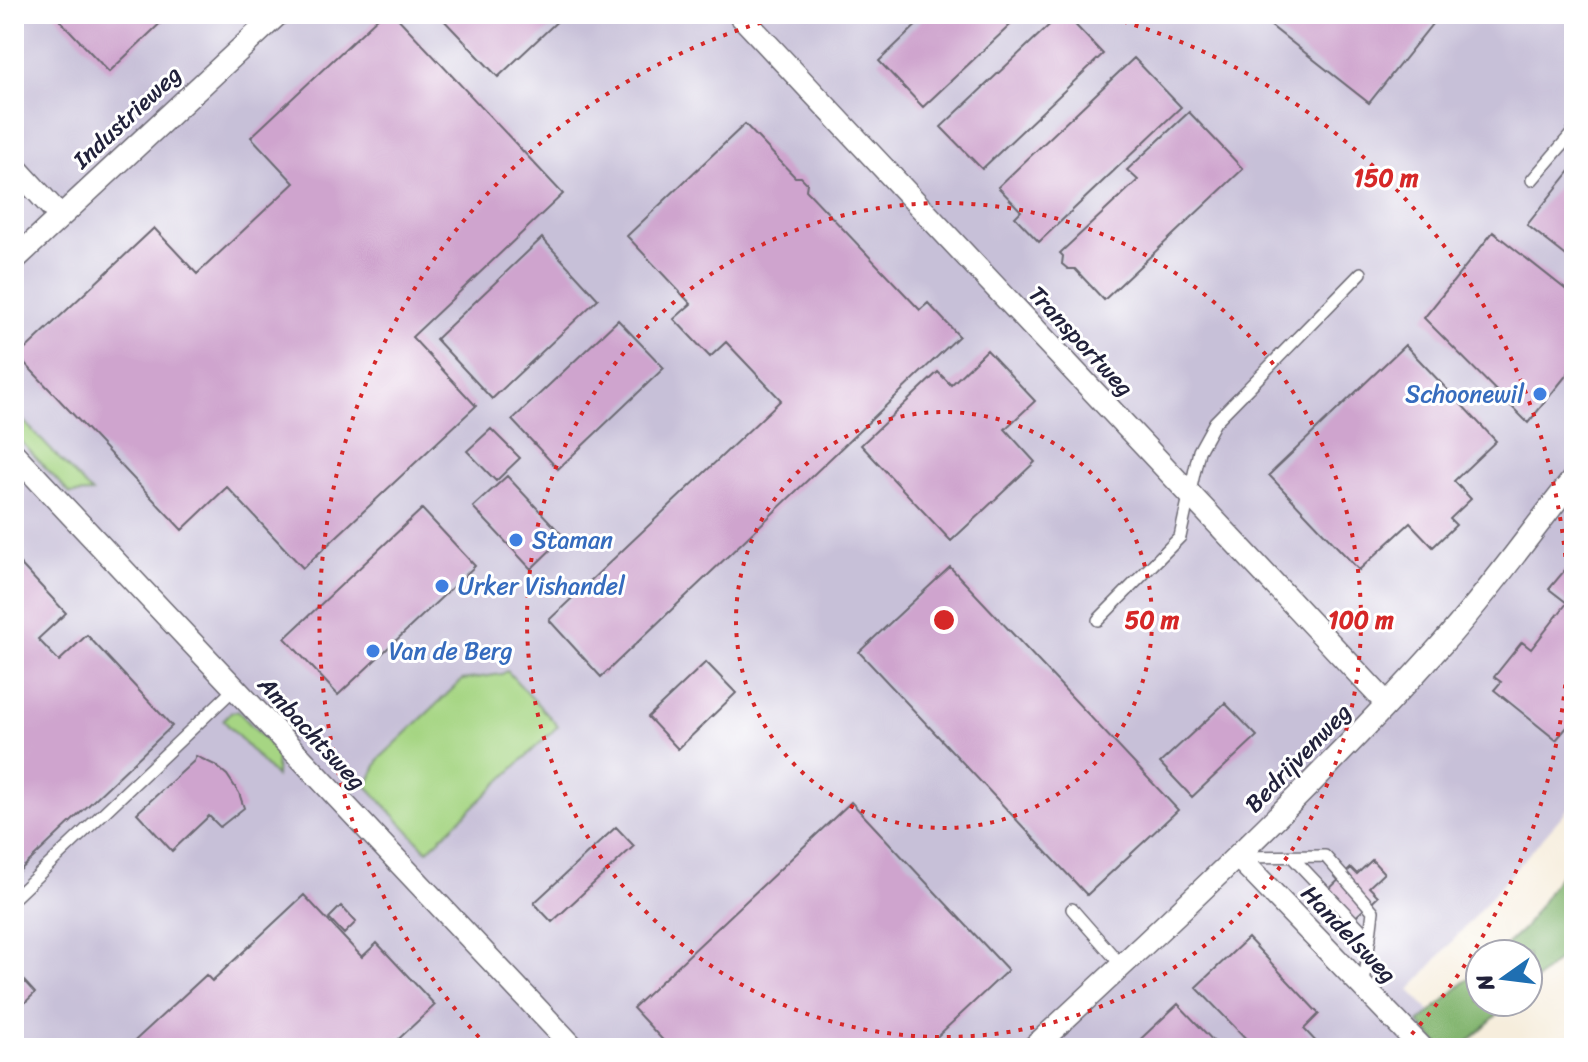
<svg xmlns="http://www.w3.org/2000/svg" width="1588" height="1062" font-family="Sriracha,sans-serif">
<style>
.industrial{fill:#c7c0d8}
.green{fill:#a6d583;stroke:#647c5f;stroke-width:2}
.forest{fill:#84b671;stroke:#536c56;stroke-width:2}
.building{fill:#cfa4ce}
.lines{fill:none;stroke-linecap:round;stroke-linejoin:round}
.service-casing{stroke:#6c6973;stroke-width:14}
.minor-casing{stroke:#6c6973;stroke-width:25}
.service{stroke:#fff;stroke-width:11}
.minor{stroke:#fff;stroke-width:22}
.ring{fill:none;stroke:#d62828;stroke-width:4;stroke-dasharray:4 8}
.shop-dot{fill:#3f7fe0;stroke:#fff;stroke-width:3}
.labels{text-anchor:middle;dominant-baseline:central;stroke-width:6;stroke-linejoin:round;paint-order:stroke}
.street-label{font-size:24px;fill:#22223b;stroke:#fff}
.shop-label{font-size:24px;fill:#366cbe;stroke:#fff;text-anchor:start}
.centre{fill:#d62828;stroke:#fff;stroke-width:4}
.ring-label{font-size:24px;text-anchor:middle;font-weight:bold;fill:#d62828;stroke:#fff;stroke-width:6;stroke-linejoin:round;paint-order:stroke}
</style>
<rect width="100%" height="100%" fill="#fff"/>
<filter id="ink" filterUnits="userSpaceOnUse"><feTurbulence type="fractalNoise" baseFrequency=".0125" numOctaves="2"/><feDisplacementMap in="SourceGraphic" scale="16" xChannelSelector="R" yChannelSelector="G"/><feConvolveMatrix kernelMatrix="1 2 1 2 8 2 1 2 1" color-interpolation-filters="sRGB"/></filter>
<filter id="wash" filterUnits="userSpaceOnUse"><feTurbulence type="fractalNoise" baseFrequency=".006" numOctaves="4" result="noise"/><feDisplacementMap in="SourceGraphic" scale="32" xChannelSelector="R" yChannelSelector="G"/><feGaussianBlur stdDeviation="1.8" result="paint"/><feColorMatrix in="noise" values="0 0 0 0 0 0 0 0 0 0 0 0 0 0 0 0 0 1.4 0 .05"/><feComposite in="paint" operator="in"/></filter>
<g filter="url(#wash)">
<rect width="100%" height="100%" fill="#f6eddc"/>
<path class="industrial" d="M 14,14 L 1574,14 L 1574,802 L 1410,990 L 1463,1048 L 14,1048 Z"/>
<path class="green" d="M 14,411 L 92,493 L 70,494 L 14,434 Z
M 507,671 L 558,726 L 427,851 L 367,786 L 379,759 L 462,680 L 502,674 Z
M 238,711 L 277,752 L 276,777 L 223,720 L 231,712 Z"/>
<path class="forest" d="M 1574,854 L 1574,940 L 1558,960 L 1528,987 L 1528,954 L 1496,954 L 1524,928 Z
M 1480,968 L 1480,1002 L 1511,1002 L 1461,1048 L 1442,1048 L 1419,1023 Z"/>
<g id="blocks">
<path class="building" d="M 54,14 L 170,14 L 109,72 Z
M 382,14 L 394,14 L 563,194 L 412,337 L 476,406 L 303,568 L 227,487 L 182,530 L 18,356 L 154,228 L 197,274 L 294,183 L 251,137 Z
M 438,14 L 565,14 L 498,77 Z
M 928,14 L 1022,14 L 923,107 L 879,61 Z
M 1061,14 L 1065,14 L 1103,54 L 982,169 L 941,127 Z
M 1256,14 L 1440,14 L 1369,103 Z
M 1134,58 L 1181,107 L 1039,242 L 1015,217 L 1021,211 L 998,187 Z
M 1189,112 L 1243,169 L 1104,300 L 1075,269 L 1068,269 L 1062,264 L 1063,256 L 1060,253 L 1138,180 L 1127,170 Z
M 745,124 L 795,177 L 801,177 L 807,183 L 806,190 L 920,310 L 928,303 L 959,336 L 601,677 L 549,620 L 781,400 L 726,342 L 710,357 L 674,319 L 691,304 L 627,236 Z
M 1574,166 L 1574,262 L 1527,225 Z
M 1493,232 L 1574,296 L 1574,376 L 1569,372 L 1528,423 L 1424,318 Z
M 542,238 L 598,299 L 492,399 L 436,339 Z
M 618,320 L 664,368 L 558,469 L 512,420 Z
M 1405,345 L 1496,441 L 1454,481 L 1471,499 L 1450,519 L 1456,525 L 1433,547 L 1410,523 L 1359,570 L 1269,475 Z
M 987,350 L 1035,401 L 1005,429 L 1035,462 L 951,541 L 861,445 L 938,372 L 951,385 Z
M 491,429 L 520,458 L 496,481 L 467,451 Z
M 507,476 L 564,537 L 531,569 L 473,507 Z
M 422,509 L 475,566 L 338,695 L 285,638 Z
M 14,557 L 66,613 L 38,639 L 59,661 L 87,635 L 172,726 L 14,876 Z
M 1574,559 L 1574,731 L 1568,726 L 1556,740 L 1494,690 L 1501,682 L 1494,677 L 1522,642 L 1531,649 L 1567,603 L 1549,589 Z
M 950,567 L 1178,810 L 1087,895 L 859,652 Z
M 706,662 L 736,693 L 678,749 L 648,717 Z
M 1225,703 L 1257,736 L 1192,797 L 1160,763 Z
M 196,756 L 215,765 L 227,775 L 239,793 L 244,808 L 220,827 L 209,816 L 172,851 L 137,813 L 194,761 Z
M 851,802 L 1008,970 L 925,1048 L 670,1048 L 633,1008 Z
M 616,827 L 634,846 L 552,922 L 534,903 Z
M 1372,860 L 1384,873 L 1369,887 L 1378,896 L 1347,925 L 1321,897 L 1351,868 L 1357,874 Z
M 304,895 L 362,957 L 377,943 L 435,1005 L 389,1048 L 127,1048 L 206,975 L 212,981 Z
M 341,906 L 356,922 L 344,934 L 329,918 Z
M 1248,938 L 1319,1014 L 1304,1029 L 1322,1048 L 1255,1048 L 1196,987 Z
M 14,970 L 35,993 L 14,1013 Z
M 1178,1004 L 1220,1048 L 1131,1048 Z"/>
</g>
</g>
<g filter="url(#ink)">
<use href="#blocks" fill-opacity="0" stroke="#6c6973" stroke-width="2"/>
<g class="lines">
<defs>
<path id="service" d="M 1532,180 L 1574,131
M 1098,620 L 1180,537 L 1199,451 L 1215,422 L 1361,273
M 1238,857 L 1325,856 L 1373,911 L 1364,985
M 1293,858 L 1370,939
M 14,898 L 234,689
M 1072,909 L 1122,966"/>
<path id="minor" d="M 739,14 L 1387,704
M 14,166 L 59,215
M 14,260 L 278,14
M 14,454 L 574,1048
M 1238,857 L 1422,1048
M 1033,1048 C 1174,918 1314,787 1442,644 C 1489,592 1530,533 1574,478"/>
</defs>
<use href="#service" class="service-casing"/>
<use href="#minor" class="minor-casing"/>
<use href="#service" class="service"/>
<use href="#minor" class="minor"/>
</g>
</g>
<g class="ring">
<circle cx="944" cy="620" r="208"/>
<circle cx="944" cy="620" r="417"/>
<path d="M487 1046A625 625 0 0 1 788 15M1100 15A625 625 0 0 1 1401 1046"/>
</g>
<g class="shop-dot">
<circle cx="1540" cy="394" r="8"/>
<circle cx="516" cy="540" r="8"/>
<circle cx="442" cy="586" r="8"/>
<circle cx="373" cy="651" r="8"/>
</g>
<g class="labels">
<g class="street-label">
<text transform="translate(127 117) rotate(-43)">Industrieweg</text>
<text transform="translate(1081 341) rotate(47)">Transportweg</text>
<text transform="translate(312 733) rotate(47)">Ambachtsweg</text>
<text transform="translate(1298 758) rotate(-46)">Bedrijvenweg</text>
<text transform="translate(1349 934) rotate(46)">Handelsweg</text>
</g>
<g class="shop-label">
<text x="1524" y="394" text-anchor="end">Schoonewil</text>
<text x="532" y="540">Staman</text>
<text x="458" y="586">Urker Vishandel</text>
<text x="389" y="651">Van de Berg</text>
</g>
</g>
<circle cx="944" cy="620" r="12" class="centre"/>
<g class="ring-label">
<text x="1386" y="186">150 m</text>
<text x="1152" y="628">50 m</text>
<text x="1361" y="628">100 m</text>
</g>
<rect width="1588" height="1062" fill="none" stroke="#fff" stroke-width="48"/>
<g transform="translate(1504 978) rotate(256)"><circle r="38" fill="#ffffff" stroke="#a7a7b1" stroke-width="2"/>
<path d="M0-6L14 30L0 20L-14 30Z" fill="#1f6fb2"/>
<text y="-12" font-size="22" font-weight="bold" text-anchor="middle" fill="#22223b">N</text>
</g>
</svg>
